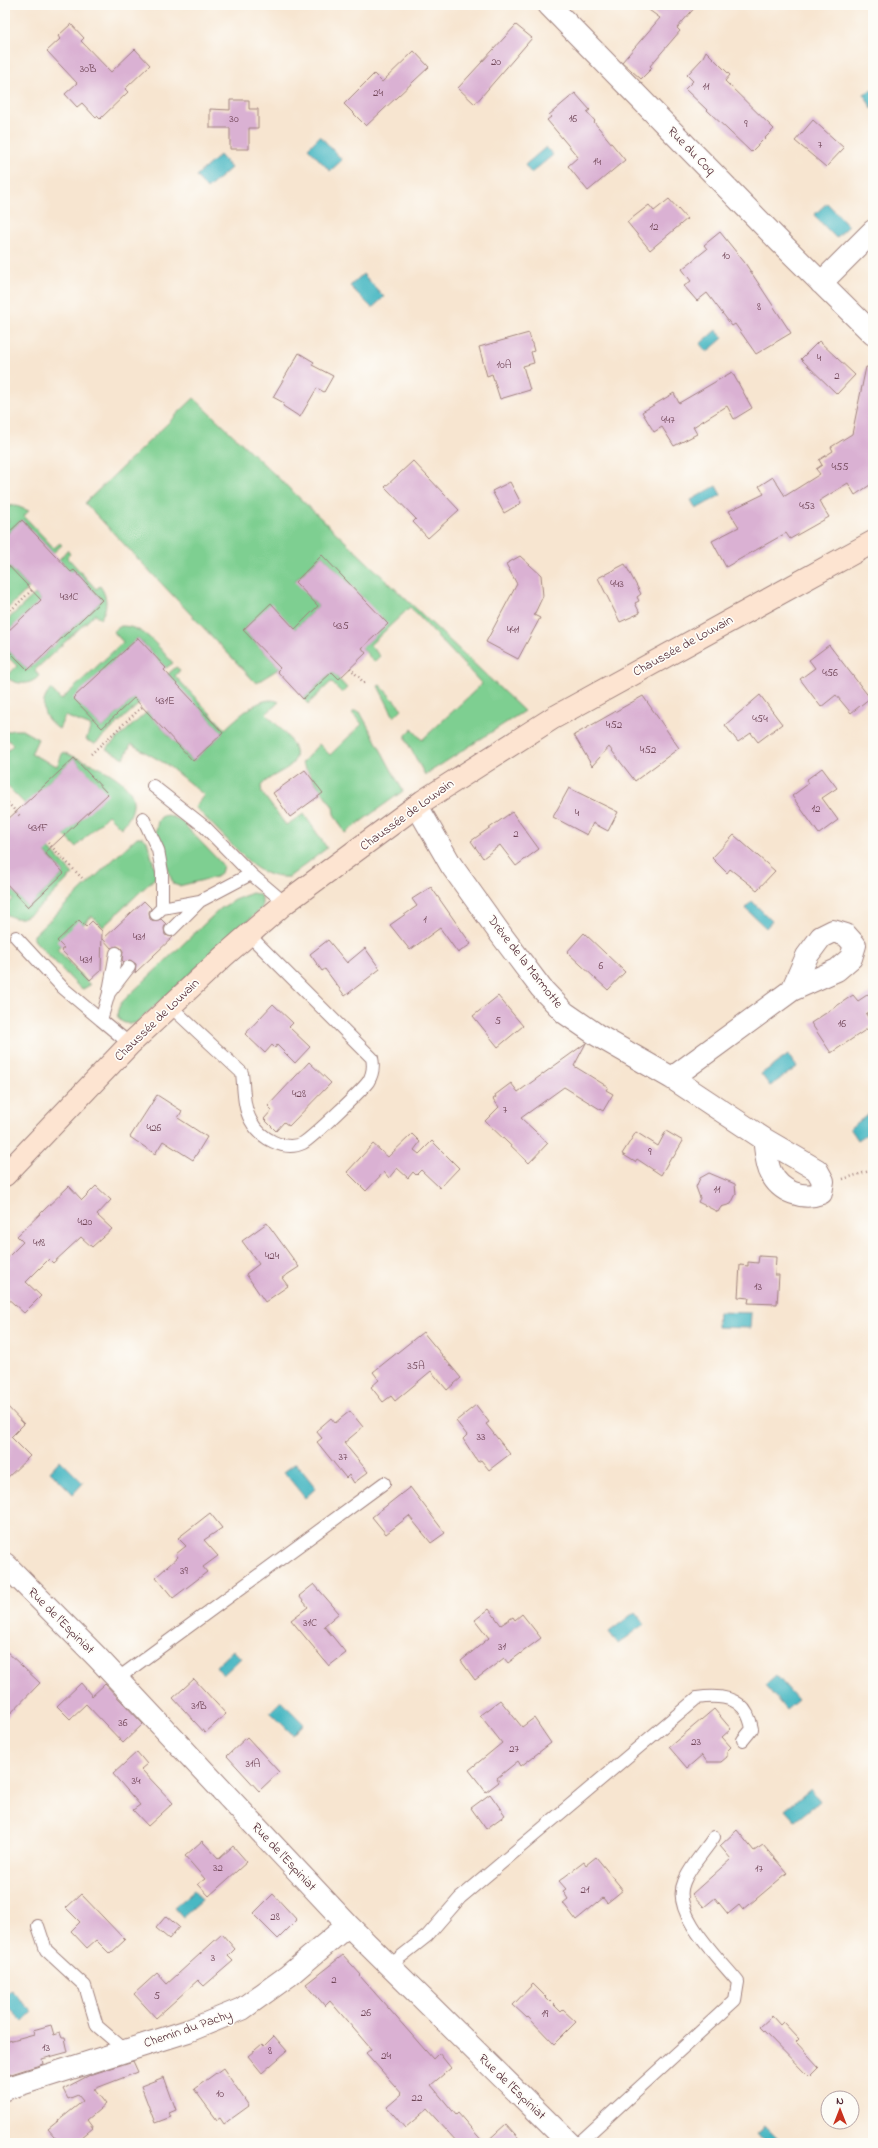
<svg xmlns="http://www.w3.org/2000/svg" width="878" height="2148" font-family="'Indie Flower',sans-serif">
<style>
.green{fill:#7ecf91;stroke:#64775e}
.water{fill:#4ab8c3;stroke:#4a6c77}
.building{fill:#dab1d3}
.lines{fill:none;stroke-linecap:round;stroke-linejoin:round}
.lane-casing{stroke:#a0827e;stroke-width:14}
.street-casing{stroke:#a0827e;stroke-width:24}
.secondary-casing{stroke:#a0827e;stroke-width:24}
.path{stroke:#a0827e;stroke-width:2.5;stroke-dasharray:1 3;stroke-linecap:butt}
.lane{stroke:#fff;stroke-width:12}
.street{stroke:#fff;stroke-width:22}
.secondary{stroke:#fde4d1;stroke-width:22}
.labels{text-anchor:middle;dominant-baseline:central;stroke-width:3.5;stroke-linejoin:round;paint-order:stroke}
.number-label{font-size:11px;fill:#6e4455}
.street-label{font-size:13px;fill:#4a1f2b;stroke:#fdfcf7}
</style>
<rect width="100%" height="100%" fill="#fdfcf7"/>
<filter id="ink" filterUnits="userSpaceOnUse"><feTurbulence type="fractalNoise" baseFrequency=".025" numOctaves="2"/><feDisplacementMap in="SourceGraphic" scale="8" xChannelSelector="R" yChannelSelector="G"/><feConvolveMatrix kernelMatrix="1 2 1 2 8 2 1 2 1" color-interpolation-filters="sRGB"/></filter>
<filter id="wash" filterUnits="userSpaceOnUse"><feTurbulence type="fractalNoise" baseFrequency=".012" numOctaves="4" result="noise"/><feDisplacementMap in="SourceGraphic" scale="16" xChannelSelector="R" yChannelSelector="G"/><feGaussianBlur stdDeviation="0.9" result="paint"/><feColorMatrix in="noise" values="0 0 0 0 0 0 0 0 0 0 0 0 0 0 0 0 0 1.4 0 .05"/><feComposite in="paint" operator="in"/></filter>
<g filter="url(#wash)">
<rect width="100%" height="100%" fill="#f7e5d0"/>
<path class="green" d="M 194,398 L 524,711 L 425,775 L 406,740 L 406,735 L 412,729 L 422,740 L 482,684 L 410,607 L 370,645 L 380,656 L 374,662 L 362,648 L 387,624 L 322,555 L 295,581 L 318,606 L 295,629 L 271,604 L 243,630 L 280,668 L 256,683 L 85,503 Z
M 14,505 L 29,511 L 24,516 L 54,548 L 60,543 L 62,545 L 53,553 L 22,520 L 5,536 L 5,525 L 9,521 L 5,516 L 5,507 Z
M 67,550 L 70,554 L 67,557 L 96,589 L 100,586 C 108,597 108,608 100,619 L 95,614 L 35,670 L 39,676 C 30,686 16,685 6,677 L 17,666 L 5,654 L 5,647 L 28,670 L 102,600 L 74,570 L 70,573 L 58,561 Z
M 5,562 L 29,588 L 5,611 Z
M 35,594 L 41,600 L 5,634 L 5,622 Z
M 121,626 C 145,626 157,646 173,663 L 166,668 L 138,638 L 74,698 L 102,728 L 134,698 L 139,704 L 95,744 L 86,740 L 91,726 L 65,716 L 59,729 C 44,719 37,705 51,689 L 61,700 L 123,642 L 113,631 Z
M 176,667 L 180,670 L 175,676 L 225,729 C 237,718 262,693 279,702 L 266,714 C 276,724 307,750 291,765 C 282,773 269,776 261,786 L 262,793 L 286,825 L 304,814 L 327,848 L 289,877 C 274,878 263,873 252,865 L 195,807 L 204,795 L 166,764 L 131,744 L 124,758 L 106,749 L 147,712 L 193,761 L 223,733 L 167,675 Z
M 332,672 L 347,688 L 342,693 L 331,682 L 308,704 L 303,699 Z
M 380,685 L 402,709 L 394,717 L 378,686 Z
M 354,711 L 360,712 L 403,791 L 345,833 L 334,814 L 333,807 L 302,763 L 319,744 L 330,755 L 362,724 L 352,713 Z
M 12,730 L 22,730 L 38,739 L 31,754 L 57,766 L 63,752 C 92,765 161,785 121,828 L 108,815 L 76,847 L 64,835 L 107,794 L 74,758 L 25,804 L 5,784 L 5,753 L 13,745 L 5,736 L 5,733 Z
M 168,815 L 180,820 L 220,862 L 223,866 L 221,873 L 216,877 L 179,886 L 173,884 L 156,831 L 158,821 L 162,816 Z
M 137,837 L 142,837 L 147,841 L 157,876 L 103,927 L 92,916 L 57,949 L 90,985 L 83,989 L 78,986 L 35,941 L 33,936 Z
M 46,845 L 73,874 C 61,885 37,914 22,918 C 15,919 10,917 5,913 L 5,907 L 13,899 L 5,891 L 5,882 L 28,907 L 64,873 L 42,849 Z
M 252,893 L 258,894 L 262,897 L 262,908 L 136,1023 C 119,1026 112,1016 122,1002 L 220,909 L 234,900 Z"/>
<path class="water" d="M 873,89 L 873,108 L 872,109 L 864,94 Z
M 320,136 L 342,160 L 330,171 L 308,148 Z
M 546,147 L 553,155 L 531,173 L 525,165 Z
M 220,155 L 231,168 L 207,189 L 196,176 Z
M 827,203 L 849,226 L 836,238 L 814,215 Z
M 363,274 L 384,297 L 372,308 L 350,286 Z
M 716,330 L 723,338 L 707,352 L 700,344 Z
M 716,486 L 721,495 L 696,509 L 691,500 Z
M 752,901 L 772,921 L 766,928 L 745,908 Z
M 788,1055 L 797,1067 L 770,1086 L 761,1074 Z
M 873,1111 L 873,1130 L 858,1140 L 850,1128 Z
M 718,1312 L 751,1313 L 750,1328 L 717,1327 Z
M 60,1460 L 83,1483 L 73,1494 L 50,1471 Z
M 296,1463 L 316,1488 L 305,1498 L 284,1472 Z
M 635,1612 L 645,1624 L 618,1644 L 609,1632 Z
M 233,1650 L 241,1658 L 223,1675 L 216,1666 Z
M 776,1675 L 798,1700 L 786,1710 L 765,1685 Z
M 281,1701 L 304,1724 L 293,1735 L 270,1712 Z
M 811,1789 L 820,1801 L 795,1821 L 785,1810 Z
M 194,1890 L 202,1900 L 183,1917 L 174,1907 Z
M 11,1990 L 33,2012 L 23,2022 L 5,2004 L 5,1996 Z
M 765,2126 L 782,2143 L 766,2143 L 757,2133 Z"/>
<g id="blocks">
<path class="building" d="M 642,5 L 697,5 L 677,28 L 680,31 L 650,66 L 652,68 L 641,79 L 622,62 L 660,18 Z
M 71,24 L 84,38 L 81,41 L 111,72 L 135,49 L 150,65 L 125,89 L 128,92 L 100,119 L 97,116 L 96,118 L 82,103 L 77,107 L 65,94 L 77,83 L 47,51 L 60,39 L 58,36 Z
M 516,25 L 532,38 L 475,104 L 458,88 Z
M 414,51 L 429,67 L 366,126 L 344,104 L 374,74 L 382,82 Z
M 706,51 L 730,75 L 725,81 L 774,129 L 751,152 L 685,89 L 693,81 L 687,75 L 702,59 Z
M 575,93 L 590,110 L 587,112 L 595,121 L 594,122 L 625,160 L 588,191 L 568,166 L 578,157 L 547,120 L 551,117 L 549,115 Z
M 230,100 L 249,100 L 249,109 L 258,109 L 258,128 L 249,128 L 249,149 L 230,149 L 230,128 L 210,128 L 210,109 L 230,110 Z
M 813,120 L 844,148 L 826,167 L 795,141 Z
M 669,199 L 687,219 L 650,250 L 627,222 L 649,205 L 654,211 Z
M 720,232 L 745,263 L 791,333 L 756,354 L 735,324 L 732,326 L 707,293 L 697,301 L 684,286 L 691,281 L 682,269 L 707,249 L 704,245 Z
M 529,333 L 534,351 L 531,352 L 534,363 L 523,366 L 530,390 L 500,399 L 492,374 L 487,376 L 479,347 Z
M 819,341 L 855,375 L 837,394 L 801,359 Z
M 299,353 L 314,362 L 312,365 L 333,376 L 324,392 L 317,388 L 300,417 L 283,406 L 284,403 L 273,397 Z
M 866,367 L 873,368 L 873,483 L 855,495 L 848,483 L 819,501 L 829,517 L 790,539 L 786,533 L 726,567 L 712,541 L 739,527 L 729,511 L 764,494 L 759,486 L 773,477 L 785,496 L 820,474 L 816,469 L 822,465 L 819,460 L 833,451 L 831,447 L 852,434 Z
M 732,372 L 752,408 L 734,419 L 727,406 L 693,427 L 697,434 L 674,446 L 662,427 L 654,432 L 642,412 L 674,393 L 679,403 Z
M 413,461 L 459,510 L 428,538 L 413,522 L 416,519 L 385,487 Z
M 510,482 L 521,503 L 504,513 L 492,491 Z
M 22,520 L 71,572 L 74,570 L 102,600 L 28,670 L 5,647 L 5,634 L 41,600 L 5,562 L 5,536 Z
M 322,555 L 388,624 L 362,648 L 366,653 L 339,679 L 332,672 L 303,699 L 277,671 L 280,668 L 243,630 L 271,603 L 295,629 L 318,606 L 295,582 Z
M 520,556 L 541,575 L 543,596 L 534,615 L 540,618 L 518,659 L 486,642 L 517,584 L 506,564 Z
M 625,564 L 641,594 L 637,597 L 639,601 L 635,603 L 640,613 L 620,622 L 598,578 Z
M 138,638 L 166,668 L 164,670 L 223,733 L 193,761 L 134,698 L 102,728 L 73,698 Z
M 829,645 L 870,698 L 851,713 L 836,695 L 821,707 L 800,679 L 815,668 L 809,660 Z
M 760,695 L 782,724 L 758,742 L 751,733 L 738,742 L 725,725 Z
M 643,696 L 679,748 L 635,781 L 609,747 L 592,766 L 574,735 Z
M 74,758 L 108,794 L 45,853 L 64,873 L 28,907 L 5,882 L 5,822 Z
M 822,768 L 837,788 L 822,798 L 838,820 L 819,834 L 792,796 L 808,784 L 806,780 Z
M 305,770 L 323,793 L 290,817 L 273,793 Z
M 569,788 L 618,812 L 608,831 L 593,823 L 587,835 L 553,817 Z
M 512,812 L 539,849 L 516,866 L 500,845 L 483,858 L 471,841 Z
M 734,835 L 775,871 L 757,890 L 730,869 L 727,873 L 712,858 Z
M 431,887 L 471,944 L 458,953 L 440,928 L 410,950 L 390,925 L 417,906 L 412,899 Z
M 144,901 L 151,908 L 149,912 L 150,919 L 154,921 L 161,919 L 166,924 L 164,928 L 165,935 L 173,937 L 135,973 L 136,964 L 130,960 L 124,962 L 122,960 L 123,951 L 121,948 L 117,946 L 111,948 L 103,939 Z
M 79,920 L 86,927 L 92,921 L 102,931 L 101,970 L 90,980 L 61,950 L 64,948 L 57,941 Z
M 584,933 L 625,972 L 608,990 L 567,952 Z
M 328,940 L 347,963 L 365,948 L 380,969 L 345,996 L 325,969 L 322,971 L 310,954 Z
M 873,991 L 873,1009 L 866,1014 L 873,1025 L 831,1053 L 811,1023 L 853,995 L 858,1001 Z
M 498,996 L 523,1026 L 498,1047 L 473,1016 Z
M 273,1004 L 293,1023 L 289,1027 L 310,1047 L 295,1063 L 277,1045 L 275,1048 L 272,1045 L 265,1053 L 245,1034 Z
M 586,1043 L 574,1066 L 608,1087 L 606,1090 L 613,1094 L 603,1111 L 564,1087 L 521,1118 L 548,1143 L 529,1163 L 485,1121 L 499,1107 L 493,1099 L 496,1097 L 495,1095 L 511,1083 L 518,1092 Z
M 309,1062 L 331,1083 L 289,1126 L 284,1122 L 276,1131 L 264,1119 L 272,1110 L 268,1106 Z
M 157,1095 L 182,1111 L 178,1118 L 207,1137 L 193,1160 L 163,1141 L 155,1154 L 130,1137 Z
M 666,1131 L 683,1141 L 673,1158 L 671,1157 L 661,1175 L 637,1159 L 635,1162 L 622,1154 L 636,1132 L 658,1146 Z
M 412,1134 L 420,1142 L 414,1150 L 419,1154 L 432,1141 L 459,1168 L 440,1188 L 421,1170 L 416,1175 L 413,1172 L 408,1178 L 397,1168 L 389,1178 L 384,1172 L 366,1191 L 347,1172 L 373,1144 L 388,1157 Z
M 709,1173 L 735,1184 L 736,1194 L 731,1204 L 721,1207 L 718,1212 L 698,1202 L 700,1198 L 696,1187 L 700,1178 Z
M 69,1186 L 82,1200 L 96,1186 L 111,1200 L 97,1215 L 112,1229 L 92,1247 L 81,1237 L 53,1263 L 49,1259 L 26,1282 L 41,1296 L 24,1313 L 5,1296 L 5,1260 L 23,1242 L 17,1236 Z
M 267,1223 L 299,1267 L 282,1278 L 288,1286 L 265,1302 L 246,1274 L 259,1264 L 242,1241 Z
M 759,1256 L 776,1257 L 775,1275 L 779,1275 L 777,1304 L 748,1303 L 749,1298 L 738,1297 L 740,1265 L 748,1266 L 748,1262 L 758,1263 Z
M 423,1332 L 461,1378 L 447,1390 L 431,1371 L 395,1401 L 391,1396 L 383,1402 L 371,1387 L 379,1380 L 373,1372 Z
M 5,1404 L 24,1424 L 11,1437 L 30,1456 L 5,1480 Z
M 476,1405 L 489,1422 L 486,1424 L 510,1454 L 489,1470 L 481,1460 L 478,1462 L 463,1439 L 467,1435 L 456,1421 Z
M 350,1411 L 363,1427 L 344,1443 L 368,1472 L 354,1483 L 349,1475 L 346,1478 L 317,1442 L 322,1438 L 316,1431 L 331,1418 L 335,1423 Z
M 410,1487 L 445,1533 L 431,1543 L 409,1516 L 386,1534 L 372,1517 Z
M 210,1513 L 222,1528 L 204,1540 L 218,1556 L 203,1567 L 207,1572 L 173,1598 L 156,1577 L 178,1557 L 176,1554 L 186,1546 L 178,1538 Z
M 314,1584 L 339,1613 L 324,1626 L 346,1653 L 329,1666 L 291,1620 L 308,1607 L 299,1596 Z
M 489,1609 L 501,1625 L 513,1617 L 515,1620 L 522,1614 L 541,1638 L 508,1663 L 504,1658 L 475,1680 L 461,1661 L 489,1638 L 475,1620 Z
M 5,1650 L 40,1683 L 5,1719 Z
M 194,1679 L 226,1714 L 205,1733 L 173,1698 Z
M 81,1683 L 92,1696 L 105,1684 L 143,1724 L 123,1743 L 86,1704 L 70,1719 L 57,1706 Z
M 500,1700 L 522,1727 L 534,1718 L 551,1743 L 521,1766 L 518,1761 L 497,1778 L 499,1782 L 486,1792 L 469,1770 L 502,1743 L 480,1715 Z
M 714,1709 L 731,1729 L 722,1737 L 731,1747 L 727,1751 L 727,1757 L 721,1762 L 707,1762 L 702,1755 L 687,1768 L 669,1747 Z
M 247,1737 L 279,1772 L 259,1791 L 227,1756 Z
M 137,1752 L 147,1764 L 141,1769 L 173,1803 L 148,1826 L 133,1810 L 140,1805 L 113,1774 Z
M 490,1794 L 505,1815 L 486,1829 L 471,1808 Z
M 737,1830 L 754,1851 L 763,1845 L 787,1873 L 743,1910 L 739,1905 L 728,1914 L 715,1898 L 704,1907 L 692,1894 L 731,1859 L 720,1846 Z
M 202,1841 L 219,1859 L 233,1846 L 247,1862 L 209,1896 L 198,1884 L 205,1879 L 185,1856 Z
M 596,1857 L 623,1890 L 607,1903 L 603,1898 L 576,1920 L 563,1903 L 568,1899 L 563,1891 L 566,1889 L 559,1881 L 584,1862 L 586,1865 Z
M 81,1894 L 125,1940 L 110,1954 L 96,1940 L 87,1948 L 71,1931 L 80,1922 L 66,1908 Z
M 273,1894 L 297,1920 L 278,1939 L 253,1914 Z
M 166,1916 L 179,1927 L 169,1939 L 156,1928 Z
M 222,1934 L 235,1949 L 228,1956 L 233,1961 L 204,1986 L 198,1980 L 156,2018 L 134,1994 L 157,1973 L 167,1984 Z
M 343,1955 L 361,1975 L 360,1976 L 433,2059 L 439,2053 L 451,2068 L 431,2085 L 456,2115 L 458,2113 L 484,2143 L 458,2143 L 427,2109 L 405,2128 L 387,2107 L 402,2094 L 366,2053 L 371,2049 L 330,2001 L 325,2006 L 306,1984 Z
M 533,1984 L 561,2012 L 563,2010 L 576,2022 L 554,2044 L 528,2017 L 527,2018 L 513,2005 Z
M 772,2016 L 780,2025 L 783,2022 L 799,2039 L 796,2042 L 819,2067 L 809,2077 L 760,2027 Z
M 51,2025 L 54,2035 L 60,2033 L 62,2038 L 65,2038 L 68,2052 L 42,2059 L 43,2064 L 5,2076 L 5,2042 L 34,2034 L 33,2030 Z
M 274,2036 L 287,2051 L 262,2073 L 248,2056 L 262,2044 L 264,2046 Z
M 133,2061 L 138,2072 L 94,2089 L 106,2104 L 87,2120 L 93,2128 L 75,2143 L 60,2143 L 48,2129 L 83,2101 L 78,2095 L 68,2099 L 63,2089 L 90,2075 Z
M 223,2068 L 249,2106 L 224,2124 L 220,2118 L 217,2120 L 194,2089 Z
M 164,2077 L 176,2110 L 169,2113 L 171,2117 L 155,2123 L 141,2086 Z
M 506,2124 L 523,2143 L 485,2143 Z"/>
</g>
</g>
<g filter="url(#ink)">
<use href="#blocks" fill-opacity="0" stroke="#a0827e" stroke-width="1"/>
<g class="lines">
<defs>
<path id="lane" d="M 153,786 L 205,827 L 251,874
M 143,818 L 158,850 L 162,872 L 162,908
M 156,914 L 162,908 L 200,901
M 171,930 L 200,901 L 251,874 L 285,903
M 16,937 L 63,988 L 101,1020
M 129,967 L 109,993 L 101,1020 L 130,1044
M 109,991 L 116,953
M 170,1006 L 242,1073 C 244,1089 243,1107 251,1121 C 260,1138 284,1152 303,1143 C 312,1138 362,1090 368,1082 C 373,1074 374,1067 372,1058 L 249,935
M 117,1679 L 384,1483
M 38,1926 L 46,1950 L 85,1986 L 97,2026 L 125,2050
M 389,1966 L 427,1936 L 460,1898 L 697,1698 C 724,1694 747,1698 752,1729 L 743,1740
M 579,2143 L 735,2000 L 738,1982 C 720,1959 670,1913 684,1882 C 690,1866 705,1851 714,1837"/>
<path id="street" d="M 549,5 L 780,242 L 873,334
M 821,283 L 873,231
M 417,806 L 451,865 L 499,932 L 541,988 L 565,1013 L 597,1035 L 672,1078 L 764,1139 L 817,1170 L 823,1181 L 821,1193 C 803,1200 780,1192 771,1173 C 766,1164 766,1150 764,1139
M 672,1078 L 792,990 L 807,956 L 821,937 L 833,931 L 846,935 L 855,945 L 851,958 L 837,970 L 792,990
M 5,1564 L 97,1657 L 348,1925 L 569,2143
M 5,2089 L 188,2031 L 242,2009 L 288,1976 L 348,1925"/>
<path id="secondary" d="M 5,1175 L 130,1044 L 224,956 L 285,903 L 423,801 L 553,718 L 873,542"/>
</defs>
<use href="#lane" class="lane-casing"/>
<use href="#street" class="street-casing"/>
<use href="#secondary" class="secondary-casing"/>
<path class="path" d="M 5,616 L 32,590
M 350,668 L 365,684
M 91,754 L 142,707
M 5,800 L 20,816
M 48,843 L 82,878
M 843,1179 L 873,1170"/>
<use href="#lane" class="lane"/>
<use href="#street" class="street"/>
<use href="#secondary" class="secondary"/>
</g>
</g>
<g class="labels">
<g class="number-label">
<text x="496" y="62">20</text>
<text x="88" y="69">30B</text>
<text x="706" y="87">11</text>
<text x="378" y="93">24</text>
<text x="234" y="119">30</text>
<text x="573" y="119">16</text>
<text x="746" y="124">9</text>
<text x="820" y="145">7</text>
<text x="597" y="162">14</text>
<text x="654" y="227">12</text>
<text x="726" y="256">10</text>
<text x="759" y="307">8</text>
<text x="819" y="358">4</text>
<text x="504" y="365">10A</text>
<text x="837" y="376">2</text>
<text x="668" y="420">447</text>
<text x="840" y="467">455</text>
<text x="807" y="506">453</text>
<text x="617" y="584">443</text>
<text x="69" y="597">431C</text>
<text x="341" y="626">435</text>
<text x="513" y="630">441</text>
<text x="830" y="673">456</text>
<text x="165" y="701">431E</text>
<text x="760" y="719">454</text>
<text x="614" y="725">452</text>
<text x="648" y="750">452</text>
<text x="816" y="809">12</text>
<text x="577" y="813">4</text>
<text x="38" y="828">431F</text>
<text x="516" y="834">2</text>
<text x="425" y="920">1</text>
<text x="139" y="937">431</text>
<text x="86" y="960">431</text>
<text x="601" y="966">6</text>
<text x="498" y="1021">5</text>
<text x="842" y="1024">16</text>
<text x="299" y="1094">428</text>
<text x="505" y="1110">7</text>
<text x="154" y="1128">426</text>
<text x="650" y="1152">9</text>
<text x="717" y="1190">11</text>
<text x="85" y="1222">420</text>
<text x="39" y="1243">418</text>
<text x="272" y="1256">424</text>
<text x="758" y="1287">13</text>
<text x="416" y="1366">35A</text>
<text x="481" y="1437">33</text>
<text x="343" y="1457">37</text>
<text x="184" y="1571">39</text>
<text x="310" y="1623">31C</text>
<text x="502" y="1647">31</text>
<text x="199" y="1706">31B</text>
<text x="123" y="1723">36</text>
<text x="696" y="1742">23</text>
<text x="514" y="1749">27</text>
<text x="253" y="1764">31A</text>
<text x="136" y="1781">34</text>
<text x="218" y="1868">32</text>
<text x="759" y="1869">17</text>
<text x="585" y="1890">21</text>
<text x="275" y="1917">28</text>
<text x="213" y="1958">3</text>
<text x="334" y="1980">2</text>
<text x="157" y="1996">5</text>
<text x="366" y="2013">26</text>
<text x="545" y="2014">19</text>
<text x="46" y="2048">13</text>
<text x="270" y="2051">8</text>
<text x="386" y="2056">24</text>
<text x="220" y="2094">10</text>
<text x="417" y="2098">22</text>
</g>
<g class="street-label">
<text transform="translate(691 151) rotate(46)">Rue du Coq</text>
<text transform="translate(683 646) rotate(-29)">Chaussée de Louvain</text>
<text transform="translate(407 815) rotate(-36)">Chaussée de Louvain</text>
<text transform="translate(525 962) rotate(52)">Drève de la Marmotte</text>
<text transform="translate(157 1020) rotate(-44)">Chaussée de Louvain</text>
<text transform="translate(61 1621) rotate(45)">Rue de l'Espiniat</text>
<text transform="translate(284 1857) rotate(47)">Rue de l'Espiniat</text>
<text transform="translate(188 2029) rotate(-19)">Chemin du Pachy</text>
<text transform="translate(512 2087) rotate(44)">Rue de l'Espiniat</text>
</g>
</g>
<rect width="878" height="2148" fill="none" stroke="#fdfcf7" stroke-width="20"/>
<g transform="translate(840 2110)"><circle r="19" fill="#fdfcf7" stroke="#b5a4a5"/>
<path d="M0-3L7 15L0 10L-7 15Z" fill="#c8321e"/>
<text y="-6" font-size="11" font-weight="bold" text-anchor="middle" fill="#4a1f2b">N</text>
</g>
</svg>
